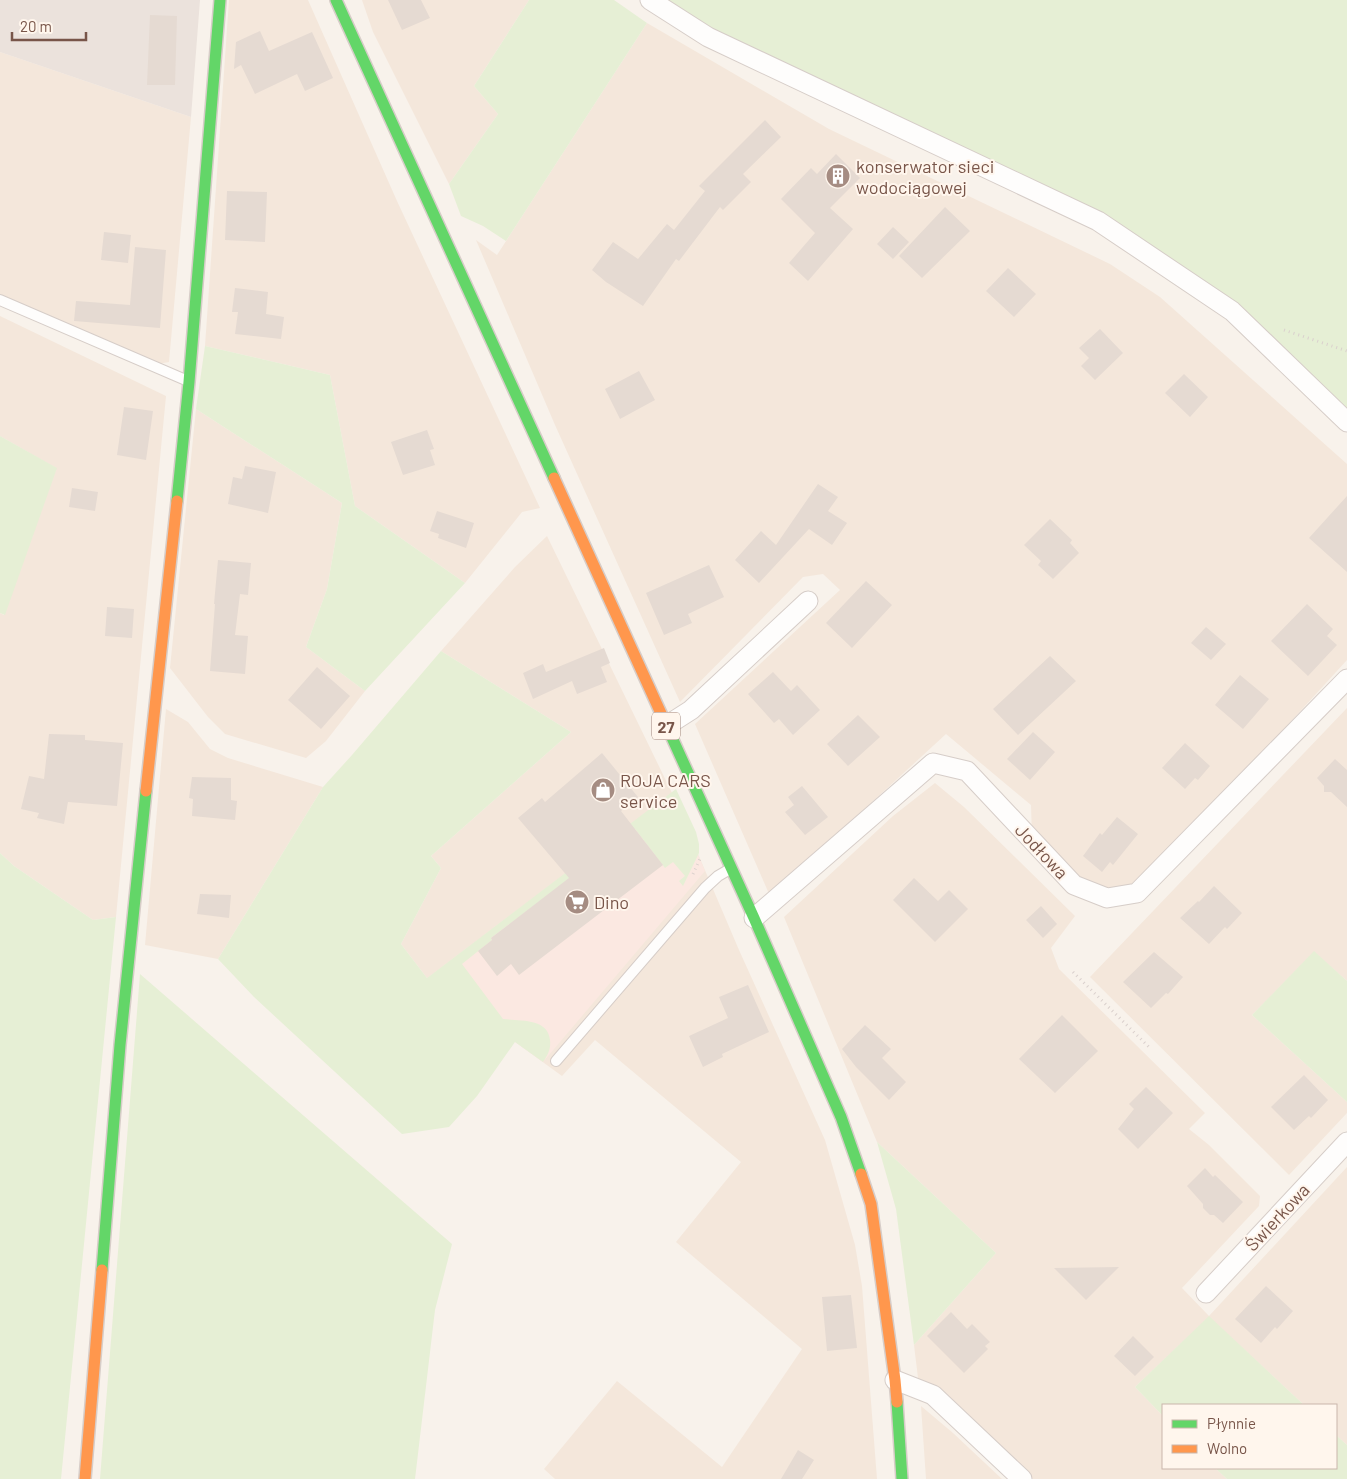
<svg xmlns="http://www.w3.org/2000/svg" width="1347" height="1479" font-family="Barlow,sans-serif">
<style>
.residential{fill:#f4e7db}
.commercial{fill:#fbe8e1}
.industrial{fill:#ebe2dc}
.green{fill:#e6efd5}
.building{fill:#e5dad2}
.lines{fill:none;stroke-linecap:round;stroke-linejoin:round}
.lane-casing{stroke:#d6cdc8;stroke-width:12}
.street-casing{stroke:#d6cdc8;stroke-width:21}
.fast-casing{stroke:#d7cdc8;stroke-width:14}
.slow-casing{stroke:#d7cdc8;stroke-width:14}
.path{stroke:#dad0cd;stroke-width:3;stroke-dasharray:1 4;stroke-linecap:butt}
.lane{stroke:#fefdfc;stroke-width:10}
.street{stroke:#fefdfc;stroke-width:19}
.fast{stroke:#63d668;stroke-width:11}
.slow{stroke:#ff974d;stroke-width:11}
.labels{text-anchor:middle;dominant-baseline:central;stroke-width:4;stroke-linejoin:round;paint-order:stroke}
.shield{fill:#fff6ed;stroke:#a0857a;stroke-width:1}
.shield-label{font-size:16px;font-weight:bold;fill:#785549}
.poi-label{font-size:18px;fill:#785549;stroke:#fff6ed;text-anchor:start}
.street-label{font-size:18px;fill:#785549;stroke:#fff6ed}
</style>
<rect width="100%" height="100%" fill="#f8f2eb"/>
<path class="residential" d="M 229,0 L 308,0 L 397,201 L 540,508 L 522,512 L 465,583 L 355,506 L 330,375 L 205,346 Z
M 362,0 L 529,0 L 474,86 L 498,114 L 449,184 L 373,32 Z
M 647,23 L 829,129 L 1110,264 L 1160,297 L 1347,464 L 1347,660 L 1142,884 L 1097,893 L 1032,837 L 1031,805 L 946,734 L 770,896 L 695,724 L 840,590 L 823,574 L 803,577 L 680,702 L 555,425 L 476,240 L 497,255 Z
M 0,52 L 191,117 L 169,362 L 147,366 L 0,295 Z
M 0,316 L 166,396 L 116,917 L 93,920 L 14,866 L 0,853 L 0,613 L 4,615 L 56,468 L 0,436 Z
M 196,409 L 342,503 L 327,589 L 306,647 L 365,691 L 326,741 L 306,758 L 225,734 L 208,717 L 170,668 Z
M 547,536 L 672,793 L 739,950 L 825,1140 L 855,1245 L 862,1286 L 877,1479 L 555,1479 L 544,1469 L 617,1381 L 722,1467 L 802,1349 L 676,1242 L 741,1162 L 595,1040 L 562,1076 L 427,978 L 401,944 L 441,868 L 431,856 L 571,732 L 441,651 L 515,567 Z
M 1347,708 L 1347,981 L 1314,952 L 1252,1015 L 1347,1102 L 1347,1113 L 1289,1175 L 1090,977 Z
M 166,709 L 188,722 L 210,749 L 228,758 L 323,787 L 218,959 L 145,945 Z
M 935,783 L 964,807 L 1075,916 L 1051,948 L 1059,969 L 1205,1113 L 1189,1129 L 1209,1145 L 1260,1196 L 1259,1206 L 1182,1288 L 1209,1316 L 1347,1167 L 1347,1445 L 1336,1435 L 1336,1405 L 1304,1405 L 1209,1317 L 1135,1387 L 1163,1416 L 1163,1468 L 1215,1468 L 1227,1479 L 1033,1479 L 918,1378 L 914,1345 L 996,1253 L 877,1142 L 784,917 L 893,816 Z
M 921,1406 L 953,1433 L 1002,1479 L 926,1479 Z"/>
<path class="commercial" d="M 672,793 L 705,871 L 543,1062 L 427,978 Z"/>
<path class="industrial" d="M 0,0 L 200,0 L 191,117 L 0,52 Z"/>
<path class="green" d="M 529,0 L 614,0 L 647,23 L 506,241 L 483,226 L 461,216 L 449,184 L 498,114 L 474,86 Z
M 659,0 L 1347,0 L 1347,415 L 1182,272 L 786,78 Z
M 205,346 L 330,375 L 355,506 L 465,583 L 365,691 L 306,647 L 327,589 L 342,503 L 196,409 Z
M 0,436 L 57,468 L 5,615 L 0,613 Z
M 441,651 L 571,732 L 431,856 L 441,868 L 401,944 L 427,978 L 676,789 L 696,832 L 699,844 L 699,853 L 683,886 L 679,881 L 685,876 L 673,862 L 665,868 L 635,829 L 491,938 L 492,940 L 462,964 L 503,1019 C 520,1021 548,1018 550,1040 C 551,1049 548,1055 543,1062 L 515,1042 L 477,1096 L 449,1127 L 402,1134 L 254,997 L 218,959 L 323,787 L 352,755 Z
M 0,853 L 14,866 L 93,920 L 116,917 L 61,1479 L 0,1479 Z
M 1314,951 L 1347,981 L 1347,1102 L 1252,1015 Z
M 140,974 L 452,1244 L 435,1310 L 415,1479 L 100,1479 Z
M 877,1142 L 996,1253 L 914,1345 L 896,1209 Z
M 1209,1316 L 1304,1405 L 1163,1405 L 1163,1416 L 1135,1387 Z
M 1336,1435 L 1347,1445 L 1347,1479 L 1227,1479 L 1215,1468 L 1336,1468 Z"/>
<path class="building" d="M 388,0 L 421,0 L 430,18 L 402,30 Z
M 150,15 L 177,16 L 175,85 L 147,85 Z
M 260,31 L 269,51 L 312,32 L 333,78 L 305,91 L 297,74 L 255,94 L 241,65 L 234,69 L 236,42 Z
M 765,120 L 781,137 L 743,174 L 751,182 L 723,210 L 720,207 L 679,261 L 676,259 L 643,306 L 606,282 L 592,270 L 613,242 L 638,259 L 667,224 L 674,230 L 705,191 L 699,186 Z
M 836,154 L 860,178 L 830,208 L 853,229 L 808,281 L 789,263 L 815,233 L 781,199 L 811,168 L 817,174 Z
M 227,191 L 267,192 L 265,242 L 225,240 Z
M 945,207 L 970,231 L 922,278 L 899,256 Z
M 893,227 L 909,242 L 893,259 L 877,244 Z
M 104,232 L 131,235 L 128,263 L 101,260 Z
M 135,247 L 166,250 L 160,328 L 74,321 L 76,301 L 130,305 Z
M 1008,268 L 1036,294 L 1014,317 L 986,291 Z
M 235,288 L 268,292 L 266,314 L 284,317 L 281,339 L 235,334 L 238,312 L 232,312 Z
M 1100,329 L 1123,353 L 1095,380 L 1081,366 L 1089,358 L 1079,348 Z
M 639,371 L 655,400 L 620,419 L 605,389 Z
M 1184,374 L 1208,397 L 1190,417 L 1165,393 Z
M 124,407 L 153,411 L 146,460 L 117,455 Z
M 427,430 L 434,449 L 430,450 L 435,465 L 403,475 L 391,442 Z
M 245,466 L 276,472 L 268,513 L 228,504 L 233,477 L 242,479 Z
M 818,484 L 838,497 L 828,511 L 847,523 L 832,545 L 809,529 L 759,583 L 735,560 L 761,531 L 776,545 Z
M 72,488 L 98,492 L 95,511 L 69,507 Z
M 1347,496 L 1347,572 L 1309,538 Z
M 437,511 L 474,523 L 466,548 L 438,538 L 439,534 L 430,531 Z
M 1050,519 L 1072,540 L 1070,543 L 1079,553 L 1053,579 L 1038,565 L 1041,561 L 1024,545 Z
M 218,560 L 251,563 L 248,595 L 240,594 L 235,635 L 248,636 L 245,674 L 210,671 L 215,604 L 214,604 Z
M 709,565 L 724,597 L 688,614 L 692,623 L 664,635 L 646,593 Z
M 866,581 L 892,605 L 852,648 L 826,623 Z
M 1307,604 L 1333,629 L 1327,636 L 1337,645 L 1308,676 L 1271,641 Z
M 107,607 L 134,609 L 132,638 L 105,636 Z
M 1206,627 L 1226,644 L 1211,660 L 1191,643 Z
M 604,648 L 610,663 L 601,667 L 607,682 L 577,694 L 572,681 L 533,699 L 523,673 L 543,664 L 546,672 Z
M 1050,656 L 1076,681 L 1018,735 L 993,709 Z
M 317,667 L 350,696 L 321,729 L 288,700 Z
M 773,672 L 791,691 L 797,685 L 820,710 L 793,735 L 779,719 L 774,723 L 748,694 Z
M 1240,675 L 1269,699 L 1243,729 L 1215,705 Z
M 858,715 L 880,737 L 848,766 L 827,744 Z
M 1033,732 L 1055,752 L 1030,780 L 1007,759 Z
M 49,734 L 85,735 L 85,740 L 123,743 L 117,806 L 68,802 L 64,824 L 37,818 L 39,813 L 21,809 L 29,776 L 44,779 Z
M 1185,743 L 1210,766 L 1198,780 L 1195,778 L 1185,789 L 1162,768 Z
M 602,753 L 638,797 L 621,811 L 663,865 L 519,975 L 511,964 L 497,976 L 478,951 L 492,940 L 491,938 L 569,878 L 518,818 L 542,798 L 545,802 Z
M 1335,759 L 1347,770 L 1347,807 L 1331,792 L 1324,792 L 1324,786 L 1317,778 Z
M 192,777 L 231,778 L 231,800 L 237,801 L 235,820 L 192,816 L 193,799 L 189,798 Z
M 802,786 L 828,817 L 805,835 L 785,812 L 794,805 L 788,797 Z
M 1117,817 L 1138,834 L 1113,865 L 1110,862 L 1102,872 L 1083,856 L 1100,833 L 1102,835 Z
M 914,878 L 938,901 L 949,890 L 968,909 L 935,942 L 893,900 Z
M 1214,886 L 1242,913 L 1227,929 L 1225,927 L 1209,944 L 1180,918 L 1198,901 L 1199,902 Z
M 200,894 L 231,895 L 229,918 L 197,914 Z
M 1041,906 L 1057,924 L 1043,938 L 1026,920 Z
M 1154,952 L 1183,977 L 1168,994 L 1166,993 L 1151,1008 L 1123,982 Z
M 748,985 L 769,1032 L 722,1054 L 723,1057 L 703,1067 L 689,1036 L 728,1018 L 719,997 Z
M 1062,1015 L 1098,1051 L 1055,1093 L 1019,1059 Z
M 865,1025 L 891,1049 L 882,1058 L 906,1082 L 889,1100 L 856,1067 L 842,1049 Z
M 1304,1075 L 1328,1100 L 1311,1118 L 1309,1116 L 1294,1130 L 1271,1107 Z
M 1146,1087 L 1173,1113 L 1138,1149 L 1118,1129 L 1134,1109 L 1129,1104 Z
M 1205,1168 L 1213,1177 L 1215,1175 L 1243,1202 L 1223,1223 L 1214,1215 L 1210,1215 L 1203,1208 L 1203,1204 L 1187,1186 Z
M 1119,1267 L 1086,1300 L 1054,1268 Z
M 1266,1286 L 1293,1311 L 1277,1329 L 1275,1327 L 1261,1343 L 1235,1319 Z
M 851,1295 L 857,1348 L 827,1351 L 822,1297 Z
M 951,1312 L 967,1329 L 972,1324 L 990,1342 L 985,1346 L 988,1349 L 964,1373 L 927,1336 Z
M 1133,1336 L 1154,1357 L 1135,1376 L 1114,1356 Z
M 798,1450 L 814,1460 L 802,1479 L 781,1479 Z"/>
<g class="lines">
<defs>
<path id="lane" d="M 0,300 L 188,381
M 556,1061 L 705,888 L 718,876 L 730,869"/>
<path id="street" d="M 650,0 L 708,37 L 1098,221 L 1232,311 L 1347,422
M 666,726 L 691,710 L 808,601
M 754,918 L 933,763 L 967,771 L 1074,885 L 1107,898 L 1137,893 L 1347,679
M 1206,1293 L 1347,1142
M 895,1380 L 933,1395 L 1022,1479"/>
<path id="fast" d="M 336,0 L 554,478
M 177,501 L 189,382 L 220,0
M 669,731 L 754,918 L 841,1117 L 861,1174
M 102,1270 L 120,1045 L 146,791
M 897,1402 L 902,1479"/>
<path id="slow" d="M 554,478 L 669,731
M 146,791 L 177,501
M 861,1174 L 871,1204 L 895,1380 L 897,1402
M 85,1479 L 102,1270"/>
</defs>
<use href="#lane" class="lane-casing"/>
<use href="#street" class="street-casing"/>
<use href="#fast" class="fast-casing"/>
<use href="#slow" class="slow-casing"/>
<path class="path" d="M 1284,330 L 1347,351
M 693,874 L 700,859
M 1073,972 L 1150,1048"/>
<use href="#lane" class="lane"/>
<use href="#street" class="street"/>
<use href="#fast" class="fast"/>
<use href="#slow" class="slow"/>
</g>
<defs>
<symbol id="building-disc" viewBox="-11 -11 22 22"><circle r="9.5" fill="#a58c82" stroke="#fff6ed"/><path d="M-4-6H4V6H1V3H-1V6H-4ZM-2.5-4.3h1.7v1.8h-1.7ZM.8-4.3h1.7v1.8H.8ZM-2.5-1h1.7V.8h-1.7ZM.8-1h1.7V.8H.8Z" fill="#fff"/></symbol>
<symbol id="shop-disc" viewBox="-11 -11 22 22"><circle r="9.5" fill="#a58c82" stroke="#fff6ed"/><path d="M-5-2.5h2.3a2.7 3.5 0 0 1 5.4 0H5L5.5 6h-11ZM-1.5-2.5h3a1.5 2.3 0 0 0-3 0Z" fill="#fff"/></symbol>
<symbol id="supermarket-disc" viewBox="-11 -11 22 22"><circle r="9.5" fill="#a58c82" stroke="#fff6ed"/><path d="M-6-5.5h2.5l.6 2H6L4.5 2H-2.5L-4.4-4H-6ZM-1.5 3.2a1.3 1.3 0 1 0 .1 0ZM3 3.2a1.3 1.3 0 1 0 .1 0Z" fill="#fff"/></symbol>
</defs>
<g fill-rule="evenodd">
<use href="#building-disc" x="824" y="162" width="28" height="28"/>
<use href="#shop-disc" x="589" y="776" width="28" height="28"/>
<use href="#supermarket-disc" x="563" y="888" width="28" height="28"/>
</g>
<g class="labels">
<rect class="shield" x="652" y="712.5" width="28" height="27" rx="4"/>
<g class="shield-label">
<text x="666" y="726">27</text>
</g>
<g class="poi-label">
<text x="856" y="166">konserwator sieci<tspan x="856" dy="21">wodociągowej</tspan></text>
<text x="620" y="780">ROJA CARS<tspan x="620" dy="21">service</tspan></text>
<text x="594" y="902">Dino</text>
</g>
<g class="street-label">
<text transform="translate(1042 851) rotate(47)">Jodłowa</text>
<text transform="translate(1277 1217) rotate(-47)">Świerkowa</text>
</g>
</g>
<rect x="1162" y="1404" width="175" height="65" fill="#fff6ed" stroke="#c9b6ab"/>
<rect x="1172" y="1420" width="25" height="8" fill="#63d668" stroke="#c9b6ab"/>
<text x="1207" y="1429" font-size="15" fill="#785549">Płynnie</text>
<rect x="1172" y="1445" width="25" height="8" fill="#ff974d" stroke="#c9b6ab"/>
<text x="1207" y="1454" font-size="15" fill="#785549">Wolno</text>
<path d="M12 32v8h74v-8" fill="none" stroke="#785549" stroke-width="2.5"/>
<text x="20" y="32" font-size="15" fill="#785549" stroke="#fff6ed" stroke-width="4" paint-order="stroke">20 m</text>
</svg>
